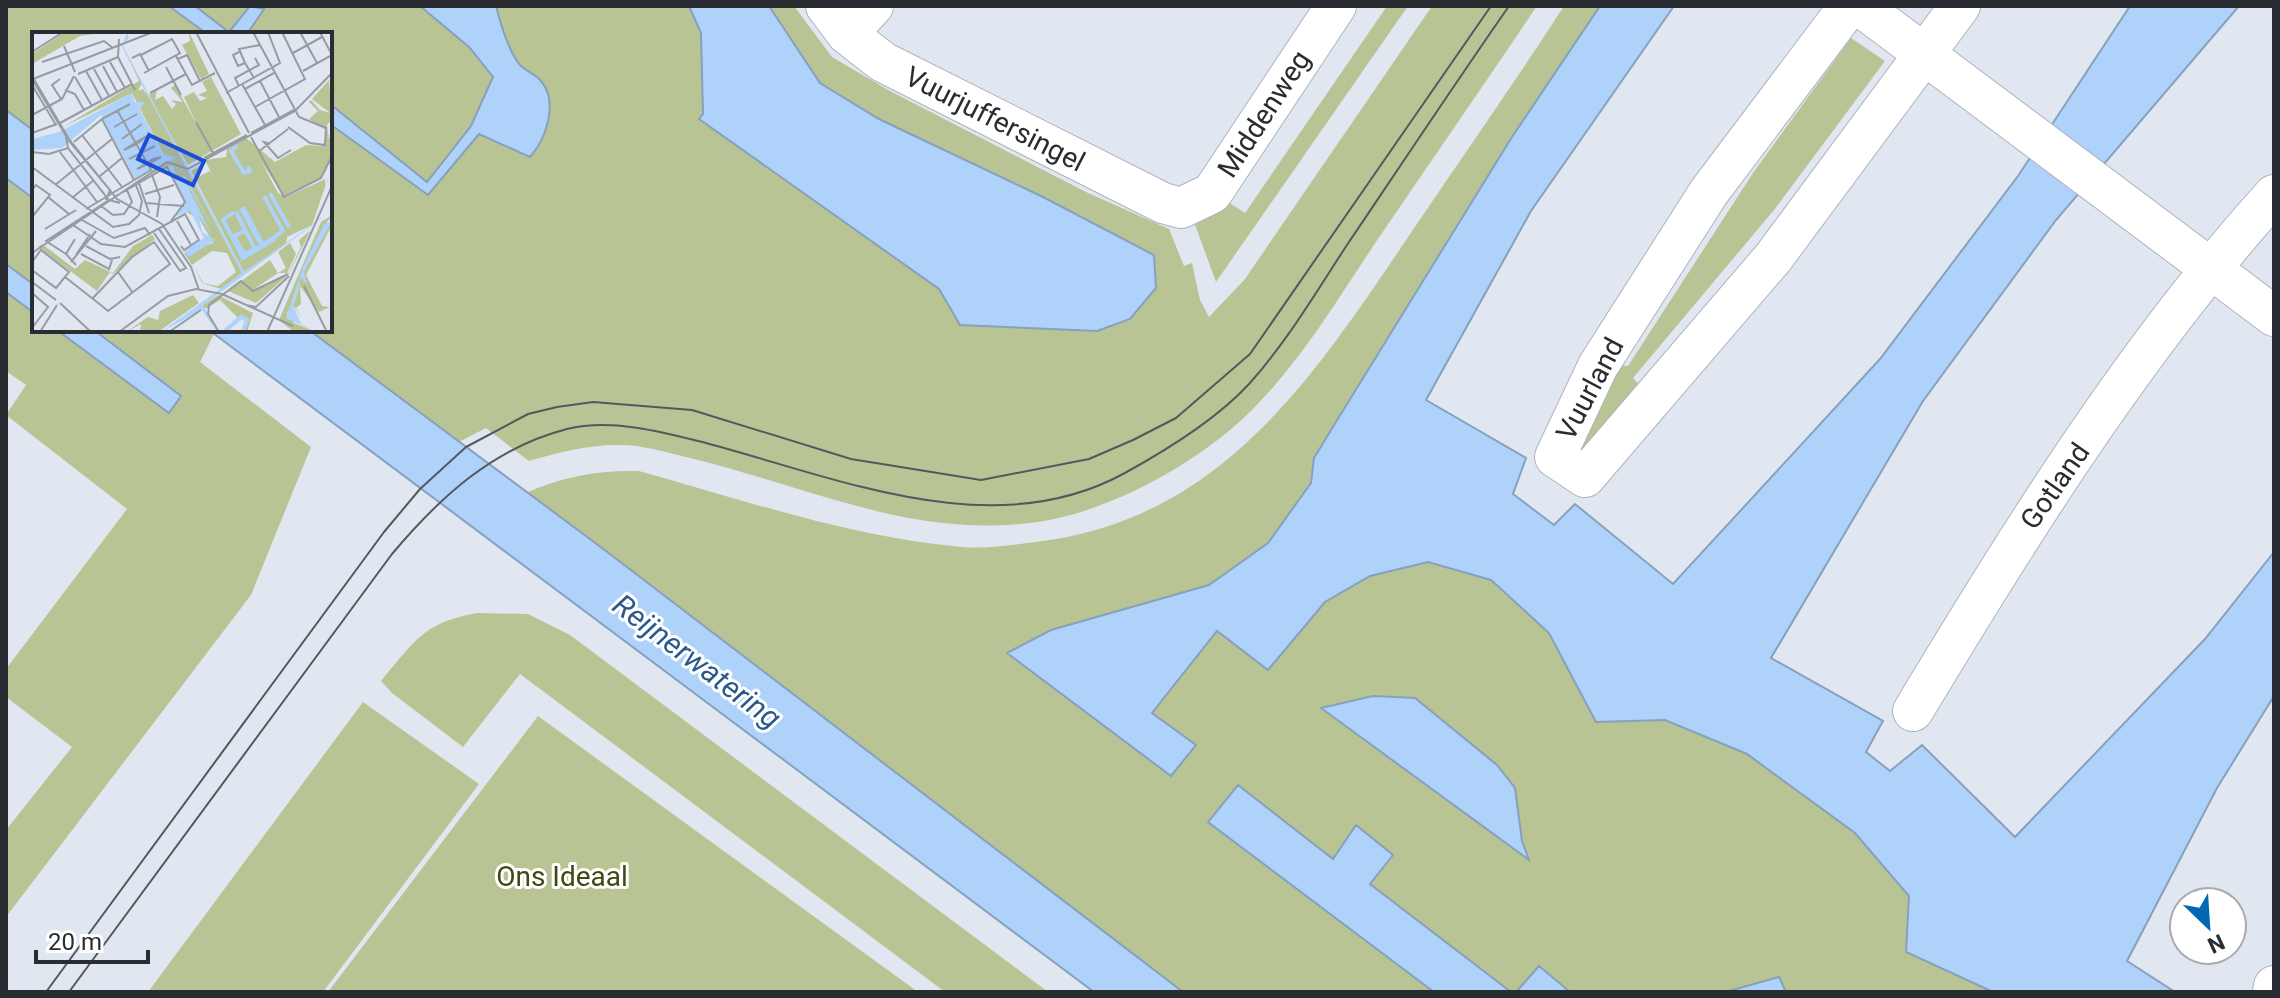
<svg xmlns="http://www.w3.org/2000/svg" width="2280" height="998" font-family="Roboto,sans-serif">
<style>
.green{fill:#b9c495}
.water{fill:#afd2fa;stroke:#87a0bd;stroke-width:2}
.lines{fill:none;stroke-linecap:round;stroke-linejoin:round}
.street-casing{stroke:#adb4be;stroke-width:42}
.street{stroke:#fff;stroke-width:40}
.tram{stroke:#54585d;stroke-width:2}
.labels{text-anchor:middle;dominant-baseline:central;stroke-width:6;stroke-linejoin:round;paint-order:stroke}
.street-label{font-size:28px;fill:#292c30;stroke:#fff}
.park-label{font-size:28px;fill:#3e4810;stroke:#fff}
.water-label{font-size:30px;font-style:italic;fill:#2a598b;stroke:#fff}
.inset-river{fill:none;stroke:#afd2fa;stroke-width:4}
.inset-road{fill:none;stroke:#979ca4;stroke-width:2}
.view{fill:#1d4ed8;fill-opacity:0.15;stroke:#1d4ed8;stroke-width:4}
.inset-edge{fill:none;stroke:#292c30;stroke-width:4}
</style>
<rect width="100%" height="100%" fill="#e0e7f1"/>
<path class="green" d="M 6,6 L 794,6 L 832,57 L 888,90 L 1088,193 L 1169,229 L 1184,266 L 1192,263 L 1200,300 L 1209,317 L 1245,279 L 1271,241 L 1432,6 L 1537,6 C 1485,83 1432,160 1380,236 C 1340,295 1303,359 1252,410 C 1199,463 1107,514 1030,523 C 975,530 914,522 861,507 C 803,492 748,472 690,458 C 666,452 640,444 616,445 C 587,445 556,453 529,461 L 486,428 L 459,442 L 309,330 L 330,330 L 330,34 L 34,34 L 34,131 L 6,110 Z
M 1387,6 L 1408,6 L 1216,282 L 1194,222 L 1225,200 L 1245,213 Z
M 1564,6 L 1600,6 L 1512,137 L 1339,417 L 1387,478 L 2096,992 L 1170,992 L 526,493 C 563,476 599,470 639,471 C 743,500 855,538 963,547 C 986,549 1012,545 1035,542 C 1227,520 1319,368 1419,221 C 1467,150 1517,79 1564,6 Z
M 1851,38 L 1885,61 L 1774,210 L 1633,378 L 1642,388 L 1583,449 L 1576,450 L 1618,365 L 1628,366 L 1753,173 Z
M 6,178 L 34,199 L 34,285 L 6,264 Z
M 6,292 L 34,313 L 34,330 L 57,330 L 168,413 L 181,396 L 94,330 L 209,330 L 214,334 L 200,362 L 311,447 L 251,595 L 6,917 L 6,830 L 72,747 L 6,697 L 6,669 L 127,509 L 6,415 L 26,385 L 6,371 Z
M 477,613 L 528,614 L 570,635 L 1048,992 L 945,992 L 520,674 L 463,747 L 392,693 L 381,681 C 416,640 423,623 477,613 Z
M 363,702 L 479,784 L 323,992 L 148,992 Z
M 538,716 L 918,992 L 328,992 Z"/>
<path class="water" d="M 169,6 L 195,6 L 229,32 L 250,6 L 264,9 L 247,34 L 207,34 Z
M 420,6 L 496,6 C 501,25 508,50 520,65 C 526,71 535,74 541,81 C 559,102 546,139 530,157 L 479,134 L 428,195 L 330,124 L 330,104 L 427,182 L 471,126 L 493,77 L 469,47 Z
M 689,6 L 769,6 L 820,83 L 879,119 L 1043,197 L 1154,255 L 1156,288 L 1130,319 L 1097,331 L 960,325 L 939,289 L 699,119 L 703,114 L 701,33 Z
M 1600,6 L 1674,6 L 1531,211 L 1426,400 L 1526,458 L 1513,494 L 1554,525 L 1575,504 L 1673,584 L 1880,359 L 2018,176 L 2130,6 L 2239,6 L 2056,220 L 1923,401 L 1771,658 L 1883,721 L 1866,752 L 1890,771 L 1922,745 L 2015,837 L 2205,639 L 2274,552 L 2274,696 L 2217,788 L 2127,961 L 2175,992 L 1993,992 L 1906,952 L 1909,896 L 1855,833 L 1747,754 L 1665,720 L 1596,722 L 1549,633 L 1491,580 L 1428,562 L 1370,576 L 1325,602 L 1268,670 L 1217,631 L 1152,713 L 1196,745 L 1171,776 L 1007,653 L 1051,630 L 1209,585 L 1268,543 L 1311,483 L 1314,458 L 1339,417 L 1512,137 Z
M 6,110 L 34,131 L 34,199 L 6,178 Z
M 6,264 L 34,285 L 34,313 L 6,292 Z
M 57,330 L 94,330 L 181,396 L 169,413 Z
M 209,330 L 309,330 L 602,548 L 1183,992 L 1094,992 Z
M 1373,696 L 1415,698 L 1497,765 L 1515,788 L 1522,841 L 1529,860 L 1321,708 Z
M 1238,785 L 1333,859 L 1356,825 L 1393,855 L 1370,884 L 1511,992 L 1434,992 L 1208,822 Z
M 1539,966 L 1570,992 L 1516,992 Z
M 1779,977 L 1786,992 L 1688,991 L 1729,991 Z"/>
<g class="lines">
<defs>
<path id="street" d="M 826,6 L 847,34 L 883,62 L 1163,203 L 1181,208 L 1212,193 L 1336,6
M 1849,6 L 1709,192 L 1598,366 L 1555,457 L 1585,477 L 1773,258 L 1960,6
M 1860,6 L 2274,316
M 847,34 L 873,6
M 1913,711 C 2020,533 2135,349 2274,195
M 2273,992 L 2274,986"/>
</defs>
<use href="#street" class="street-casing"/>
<use href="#street" class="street"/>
<path class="tram" d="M 46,992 L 384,532 L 420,489 L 466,447 L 528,414 L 557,407 L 593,402 L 692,410 L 851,459 L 981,480 L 1089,459 L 1133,440 L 1176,418 L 1250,354 L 1491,6
M 69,992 L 392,554 C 440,497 493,448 567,429 C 611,418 663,432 706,443 C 838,478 992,545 1123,474 C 1167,450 1216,420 1249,384 C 1287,342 1316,292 1347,245 C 1401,165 1454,85 1509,6"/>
</g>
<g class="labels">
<g class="street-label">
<text transform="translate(1264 114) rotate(-57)">Middenweg</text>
<text transform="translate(995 119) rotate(27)">Vuurjuffersingel</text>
<text transform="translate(1590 389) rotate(-62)">Vuurland</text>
<text transform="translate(2055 486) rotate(-55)">Gotland</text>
</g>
<g class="park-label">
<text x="562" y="876">Ons Ideaal</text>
</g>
<g class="water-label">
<text transform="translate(697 661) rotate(37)">Reijnerwatering</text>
</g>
</g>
<g transform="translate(32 32)">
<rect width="300" height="300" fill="#e0e7f1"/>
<path d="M 33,0 L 75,0 L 48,4 L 0,32 L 0,22 ZM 157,0 L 177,42 L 169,47 L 150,13 L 158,9 ZM 90,13 L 110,51 L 106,59 L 111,57 L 124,75 L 117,63 L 125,58 L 123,68 L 131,64 L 140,77 L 144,72 L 139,68 L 151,70 L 139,56 L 143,53 L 164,91 L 152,65 L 162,60 L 168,69 L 175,66 L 166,63 L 175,59 L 170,50 L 179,45 L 209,102 L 156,133 L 125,80 L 210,241 L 189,257 L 170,251 L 162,234 L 171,251 L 186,254 L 204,240 L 195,221 L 180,219 L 160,233 L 152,221 L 181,211 L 168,188 L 151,178 L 153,170 L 135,134 L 104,152 L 134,127 L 100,61 L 31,95 L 107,49 ZM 297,48 L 300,87 L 295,93 L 297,108 L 300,91 L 300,123 L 290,145 L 252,164 L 230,131 L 246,161 L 254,165 L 293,147 L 293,154 L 300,135 L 280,193 L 255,205 L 254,212 L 212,240 L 159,139 L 172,131 L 166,145 L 178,139 L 182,146 L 173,128 L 194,125 L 195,117 L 214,106 L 243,130 L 274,113 L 291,114 L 295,99 L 277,87 L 286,79 L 277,70 L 279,68 L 288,78 L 298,81 L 280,67 ZM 300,183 L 294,192 L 300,193 L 274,243 L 290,274 L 298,275 L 287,280 L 268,254 L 269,272 L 264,276 L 270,286 L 261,273 L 267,258 L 255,281 L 262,291 L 284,300 L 262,300 L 247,288 L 289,190 ZM 279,198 L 256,243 L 224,271 L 196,259 L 238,228 L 246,241 L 254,236 L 246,220 L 258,211 L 264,222 L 255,241 L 246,241 L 222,257 L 256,242 L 269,215 L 267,208 ZM 120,203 L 123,207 L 81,242 L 78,240 L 65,259 L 6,215 L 10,212 L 43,237 L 53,228 L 81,241 L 101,214 ZM 161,263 L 167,271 L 126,300 L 108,300 L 109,292 L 94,300 L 116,285 L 126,288 L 128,279 ZM 186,263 L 221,281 L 215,300 L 210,300 L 214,287 L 207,287 L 188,268 L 177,275 L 178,283 L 176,276 L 173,276 L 175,283 L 171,273 Z" fill="#b9c495"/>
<path d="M 95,0 L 97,6 L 91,14 L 212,240 L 300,179 L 171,273 L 185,300 L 170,278 L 129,300 L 210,241 L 90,15 ZM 100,61 L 103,70 L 112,70 L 108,78 L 131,122 L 144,126 L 103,147 L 69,83 L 30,116 L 0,118 L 0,107 L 27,100 ZM 136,134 L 141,134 L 145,148 L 153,144 L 181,196 L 151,145 L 180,203 L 167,184 L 170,200 L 183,208 L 157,225 L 152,219 L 172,206 L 158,179 L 142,185 L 154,170 ZM 300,189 L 272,240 L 275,252 L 268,245 L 267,257 L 261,273 L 269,292 L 284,300 L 254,286 L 271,235 L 292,192 Z" fill="#afd2fa"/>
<path class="inset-river" d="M 205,114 L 199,119 L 212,141 L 218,139 L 216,134M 238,161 L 257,195M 211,175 L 231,213 L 251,199 L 232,164M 209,176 L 229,213M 202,180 L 191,188 L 211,226 L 244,206M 204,180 L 223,217M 212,199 L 202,204 L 212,222 L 228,215M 192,300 L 209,285 L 215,288 L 211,299"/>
<path class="inset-road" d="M 164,0 L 217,101M 221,0 L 267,85 L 294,96 L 293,113 L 278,111 L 256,95M 268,0 L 285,31M 32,14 L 43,40M 0,20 L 31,0M 207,20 L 201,23 L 206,34 L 213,31 L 222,46M 261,21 L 290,5M 109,23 L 140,7 L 148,21 L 112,41M 144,24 L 160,53 L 183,41M 86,25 L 103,58M 100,26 L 108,22 L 117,39M 146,27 L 155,23 L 168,49M 10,30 L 72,9 L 81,16M 78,30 L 93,56M 213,31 L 207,17 L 228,13M 71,34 L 85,60M 134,35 L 149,63M 62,37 L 77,64M 54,39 L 70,68M 271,39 L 300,23 L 288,0M 46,42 L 86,25 L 87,7M 0,44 L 37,107 L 85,167 L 130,192 L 159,235 L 167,258M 43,45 L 60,74M 0,47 L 37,109 L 78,158 L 74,168M 1,47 L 121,0M 28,47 L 20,53 L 29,67M 228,49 L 247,85M 210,52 L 233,93M 0,53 L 24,93M 207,54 L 203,46 L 227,33 L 223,26M 213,57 L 242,41M 33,58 L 43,62 L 52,78M 118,61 L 154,42M 194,61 L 248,31 L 236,0M 223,75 L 273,47 L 250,0M 0,83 L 30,67 L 42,44M 70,87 L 98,72M 164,90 L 181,121M 28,91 L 100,52M 82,95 L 105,82M 0,101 L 25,92M 219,101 L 262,78M 50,103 L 90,155M 117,103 L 105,112 L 92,118 L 104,110 ZM 34,105 L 36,116 L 77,168 L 88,171M 219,105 L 252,165 L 289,146 L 300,124M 90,107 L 110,92M 42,110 L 70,87 L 102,148M 238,112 L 232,110 L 246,126 L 259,118M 0,120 L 17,122 L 36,116M 28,120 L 65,170M 226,120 L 256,97M 129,125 L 116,132 L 105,137 L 121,127 ZM 172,126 L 215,103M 97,127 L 123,114M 0,135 L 81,195 L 97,192 L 107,183 L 110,169 L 104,153M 120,143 L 128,165 L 125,185M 68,144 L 90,126M 107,151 L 117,181M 23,153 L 80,107M 0,158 L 4,153 L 18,163 L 0,185M 113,162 L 142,153M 84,164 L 135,135 L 153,170 L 139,189M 16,165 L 37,182M 40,166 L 62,148M 114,171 L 152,174M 69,174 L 81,183 L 92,182 L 100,170 L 95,158M 54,177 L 119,138 L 85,78M 50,188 L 82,206 L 113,196 L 118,203M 145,189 L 159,213M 41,193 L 69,212 L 93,215 L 153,182 L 167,208 L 152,218 L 149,214M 13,197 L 44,178M 122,201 L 148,239 L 154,236 L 127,197M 43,207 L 34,222 L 44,233M 54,214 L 78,227 L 88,225M 0,221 L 135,130 L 156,137 L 263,79 L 300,41M 34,222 L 14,209 L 77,168M 49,222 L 77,237 L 80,228M 44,223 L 58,202M 0,230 L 9,218 L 37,240 L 24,256 L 0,238M 39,230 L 64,199M 86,240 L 101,261M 33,245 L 70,274 L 76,279 L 138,232 L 122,210 L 100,225 L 60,267M 0,250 L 24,268M 272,254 L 295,300M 0,261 L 16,275 L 0,296M 28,271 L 59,300M 214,273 L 224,275 L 257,244M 8,300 L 25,273M 87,300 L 136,264 L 164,257 L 190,262 L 261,294M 137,300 L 169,278M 187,300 L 176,282 L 177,273 L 209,249 L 221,259 L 256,242M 235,300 L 300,154"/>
<path class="view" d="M 117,103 L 172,129 L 161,153 L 106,127 Z"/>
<rect width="300" height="300" class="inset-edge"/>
</g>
<rect width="2280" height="998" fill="none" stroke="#292c30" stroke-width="16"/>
<g transform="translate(2208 926) rotate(155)"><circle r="38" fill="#ffffff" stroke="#a9abac" stroke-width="2"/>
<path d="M0-6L14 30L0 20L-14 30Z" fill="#0268b4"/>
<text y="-12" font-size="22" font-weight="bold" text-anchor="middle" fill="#292c30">N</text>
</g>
<path d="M36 950v12h112v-12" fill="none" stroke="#292c30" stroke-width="4"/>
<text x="48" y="950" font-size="24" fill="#292c30" stroke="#ffffff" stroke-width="6" paint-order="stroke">20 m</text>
</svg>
